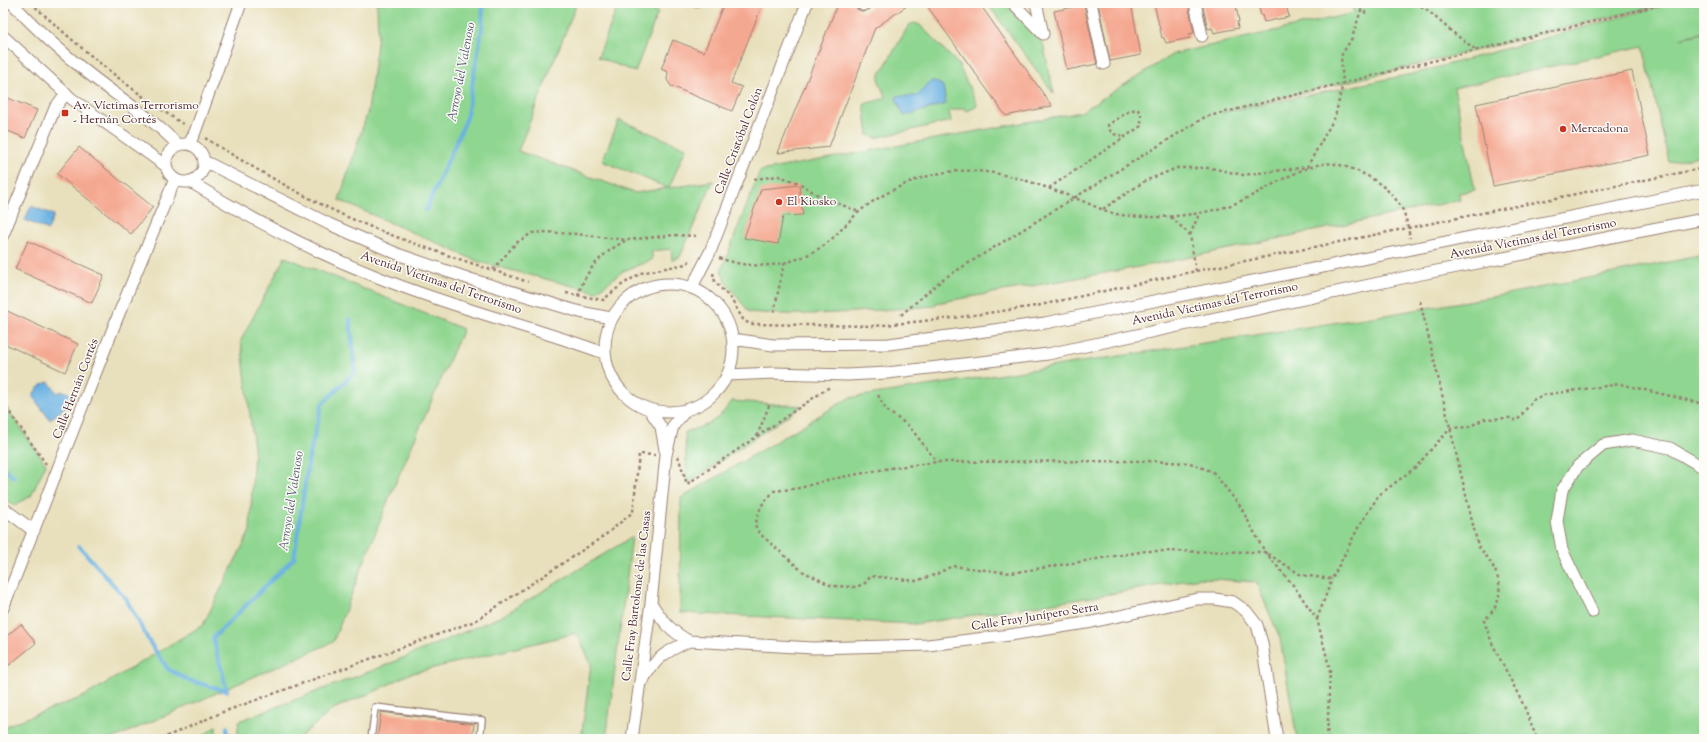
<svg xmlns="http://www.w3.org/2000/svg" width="1707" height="742" font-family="'Sorts Mill Goudy',serif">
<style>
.green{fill:#8fd690;stroke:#6c7a5e}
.water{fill:#6bb2e2;stroke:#5a6886}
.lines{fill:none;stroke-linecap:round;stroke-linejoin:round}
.stream{stroke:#6bb2e2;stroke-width:4}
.building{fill:#f5a891}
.lane-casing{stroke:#998074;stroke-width:8}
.street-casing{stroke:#998074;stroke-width:13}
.path{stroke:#998074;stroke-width:2.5;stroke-dasharray:3 3;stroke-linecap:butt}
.lane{stroke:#fff;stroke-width:5.5}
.street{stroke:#fff;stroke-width:11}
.poi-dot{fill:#c8321e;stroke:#fdfcf7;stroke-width:1.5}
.labels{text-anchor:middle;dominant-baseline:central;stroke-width:3;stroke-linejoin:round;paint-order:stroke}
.poi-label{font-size:12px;fill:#4a1f2b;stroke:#fdfcf7;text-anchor:start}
.street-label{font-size:12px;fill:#4a1f2b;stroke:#fdfcf7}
.water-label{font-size:13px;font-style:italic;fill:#575a74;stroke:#fdfcf7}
</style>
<rect width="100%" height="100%" fill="#fdfcf7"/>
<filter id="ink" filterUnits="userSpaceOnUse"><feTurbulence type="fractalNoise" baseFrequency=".025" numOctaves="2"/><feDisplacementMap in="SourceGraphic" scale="8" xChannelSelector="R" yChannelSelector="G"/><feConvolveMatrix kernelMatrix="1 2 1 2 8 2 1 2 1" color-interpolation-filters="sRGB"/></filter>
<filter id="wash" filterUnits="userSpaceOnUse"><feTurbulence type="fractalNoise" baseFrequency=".012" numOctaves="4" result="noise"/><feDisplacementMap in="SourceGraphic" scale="16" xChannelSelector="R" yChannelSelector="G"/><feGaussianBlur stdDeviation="0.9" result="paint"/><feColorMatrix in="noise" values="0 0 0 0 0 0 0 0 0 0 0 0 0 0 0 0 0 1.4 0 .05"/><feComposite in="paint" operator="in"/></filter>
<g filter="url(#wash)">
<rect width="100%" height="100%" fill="#e8e0bc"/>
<path class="green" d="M 377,3 L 577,3 L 518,151 L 635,193 L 668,188 L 602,161 L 619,120 L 686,148 L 669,188 L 713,181 L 680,257 L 672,260 L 671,249 L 652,251 L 652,260 L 623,271 L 596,292 L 479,262 L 339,200 L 368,111 L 378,35 Z
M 619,3 L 635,3 L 658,12 L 635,72 L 598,57 Z
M 685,3 L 704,3 L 701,9 Z
M 987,3 L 1005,3 L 1043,43 L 1054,94 Z
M 1352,3 L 1668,3 L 1221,113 L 1417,73 L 1672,3 L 1704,3 L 1704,32 L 1680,38 L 1704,33 L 1704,155 L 1669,162 L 1643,46 L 1454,88 L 1475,190 L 1459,193 L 1460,200 L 1167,262 L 936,303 L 935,306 C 873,310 810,318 749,312 L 727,284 L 721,271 L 760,171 L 1081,112 L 1173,54 L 1354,13 Z
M 914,23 L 920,25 L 958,64 L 977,104 L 976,107 L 967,111 L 965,108 L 949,111 L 951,121 L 875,138 L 868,135 L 864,104 L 886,98 L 879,82 L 879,76 L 909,25 Z
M 1704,255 L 1704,739 L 1297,739 L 1280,638 L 1256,582 L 1200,578 L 1093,597 L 915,624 L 680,613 L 681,498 L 849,398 L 1391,314 L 1497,296 Z
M 285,257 L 463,329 L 389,498 L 333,642 L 112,739 L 3,739 L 3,728 L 13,723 L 83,697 L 203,625 L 250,531 L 254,448 L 241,340 Z
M 732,401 L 802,406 L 687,484 L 685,432 C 709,425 718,421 732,401 Z
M 3,403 L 46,464 L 31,496 L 15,505 L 3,499 Z
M 632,537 L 606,739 L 581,739 L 591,664 L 577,633 L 409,674 L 376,691 L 335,708 L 302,735 L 300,739 L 237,739 L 239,721 L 384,666 L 502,616 Z
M 216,726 L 216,739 L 199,739 Z"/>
<path class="water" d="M 931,81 L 934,81 L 943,86 L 946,104 L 904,116 L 896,99 L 897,96 L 917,96 Z
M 31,206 L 54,215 L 48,230 L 25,220 Z
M 49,382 L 57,393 L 63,391 L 69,393 L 72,401 L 50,420 L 33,397 C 34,390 42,383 49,382 Z"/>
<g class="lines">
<path class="stream" d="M 426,210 L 466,120 L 482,28 L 483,3
M 3,467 L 14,477
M 79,546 L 126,599 L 150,643 L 168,669 L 188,680 L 227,691 L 213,638 L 294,558 L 309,457 L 322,404 L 355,372 L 350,319
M 227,739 L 227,727"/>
</g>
<g id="blocks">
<path class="building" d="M 724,3 L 763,3 L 731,83 L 742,87 L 732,111 L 671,86 L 667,80 L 668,72 L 661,69 L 673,40 L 704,52 Z
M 838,3 L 856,3 L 857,9 L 863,12 L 870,9 L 873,3 L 911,3 L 875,28 L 829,147 L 778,153 Z
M 925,3 L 979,3 L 1052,106 L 1006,116 Z
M 1098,3 L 1131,3 L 1141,55 L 1110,61 Z
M 1154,3 L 1188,3 L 1194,33 L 1189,34 L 1190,38 L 1166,43 L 1164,38 L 1162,38 Z
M 1202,3 L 1232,3 L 1233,7 L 1236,6 L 1239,22 L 1237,22 L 1238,28 L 1214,33 L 1212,28 L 1208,29 Z
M 1258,3 L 1286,3 L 1289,17 L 1264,22 L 1262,15 L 1261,16 Z
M 1084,5 L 1097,64 L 1067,70 L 1054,11 Z
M 1632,71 L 1650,155 L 1493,186 L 1476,104 Z
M 3,96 L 37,110 L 25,138 L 3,129 Z
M 79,147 L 153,207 L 131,234 L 57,174 Z
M 799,185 L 803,215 L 783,216 L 778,244 L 744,238 L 761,189 Z
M 28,241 L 104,275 L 92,303 L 15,269 Z
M 3,309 L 78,344 L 65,372 L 3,343 Z
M 21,624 L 36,643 L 3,670 L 3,639 Z
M 381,712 L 474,724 L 472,739 L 377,739 Z"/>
</g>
</g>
<g filter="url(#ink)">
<use href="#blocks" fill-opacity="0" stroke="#998074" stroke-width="1"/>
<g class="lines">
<defs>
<path id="lane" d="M 371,739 L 375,707 L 482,720 L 480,739"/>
<path id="street" d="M 12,3 C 35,28 61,52 88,73 C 118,97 151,117 178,145
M 1013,3 L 1043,34 L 1036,3
M 1091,3 L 1104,64
M 1195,3 L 1202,36
M 863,5 L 866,3
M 3,36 L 72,99 L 166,166
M 189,144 L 195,132 L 241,3
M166 163a19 19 0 1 1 38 0a19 19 0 1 1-38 0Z
M 204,161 L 329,224 L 400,255 L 470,279 L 580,312 L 611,318
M 189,181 C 250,219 314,252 380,278 C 453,308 531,326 604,353
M 3,235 L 55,108 L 66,93
M605 348a64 64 0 1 1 128 0a64 64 0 1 1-128 0Z
M 692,287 L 710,252 L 807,3
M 733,339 L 773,345 L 889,344 L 1045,323 L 1704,190
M 727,375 L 773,373 L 847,375 L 887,373 L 1048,354 L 1416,275 L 1704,219
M 649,409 L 661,427 L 665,450
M 3,508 L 34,531
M 651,603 C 663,621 669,630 689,641 L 813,648 L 928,645 L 1010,635 L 1092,622 L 1197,599 L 1215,599 L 1233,602 L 1246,611 L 1257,625 L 1262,643 L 1277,739
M 3,608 L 118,316 L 175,179
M 1592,612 L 1562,550 L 1557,521 L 1562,490 L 1578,466 L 1603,445 L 1632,440 L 1670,448 L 1704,468
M 643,680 C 656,657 666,652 689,641
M 632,739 L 651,603 L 666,455 L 673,426 L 686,410"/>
</defs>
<use href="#lane" class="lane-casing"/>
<use href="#street" class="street-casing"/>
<path class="path" d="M 31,3 C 79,47 131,91 186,126
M 1416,3 L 1426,9 L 1451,31 L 1476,50
M 1682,3 L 1704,10
M 1363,5 L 1366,16
M 205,138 C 250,166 295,192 343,215 C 403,242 466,261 528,282
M 754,179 L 779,176 L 799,183 L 816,194 L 859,212
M 1049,188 L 1141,126 L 1141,113 L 1137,109 L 1129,111 L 1108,125 C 1110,135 1116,135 1126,136
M 1103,209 L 1145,181 L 1177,168 L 1211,168 L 1243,175 L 1307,167 L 1335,117 L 1343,83 L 1341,56 L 1352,38 L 1363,4
M 1171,217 L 1190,235 L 1196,271
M 1190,235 L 1200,212
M 719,258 C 755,271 791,267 823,246 C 837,236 847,222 860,211 C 877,197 904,183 925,177 C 979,160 1030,181 1080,200 C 1092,205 1104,211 1116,214 C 1130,217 1145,217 1159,217 C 1183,216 1208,213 1231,205 C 1260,195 1307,159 1335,164 C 1360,169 1385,183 1400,205 C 1406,214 1408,228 1410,238
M 493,270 L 516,243 L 532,233 L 544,232 L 576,234 L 626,240 L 675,235 L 697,236
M 713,273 L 715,282 L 731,299 L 744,321 L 751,324 L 874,326 L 953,318 L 1036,306 L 1196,271 L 1704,168
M 566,293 L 603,300 L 620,286 L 641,273 L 686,264 L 692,259
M 578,296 C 586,269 601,254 625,241
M 1420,301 L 1478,546 C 1492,562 1505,581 1497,603 C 1495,609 1488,616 1484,621 L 1492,643 L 1524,706 L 1537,739
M 774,312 L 784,263
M 901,315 L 943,279 L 1205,117 L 1668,3
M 878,395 L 886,410 L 909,426 L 937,462
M 3,403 L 46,464
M 757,436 L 770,403
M 678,456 L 687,484 L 831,386
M 1317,619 L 1332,579
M 161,739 L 223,712 L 475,621 L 604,536 L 633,512 L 639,454 L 655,455
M 1327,739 L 1330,670 L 1317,619 L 1293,585 L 1265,552 L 1240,506 L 1213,472 L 1190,463 L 1148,461 L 937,462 L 890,468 L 827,480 L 800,488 L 774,491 L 761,506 L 755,525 L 759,533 L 802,571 L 832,586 L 856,587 L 865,583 L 871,576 L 916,581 L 937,574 L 952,566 L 1011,573 L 1146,551 L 1265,552 L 1301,575 L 1332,579 L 1359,526 L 1379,495 L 1416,467 L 1434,446 L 1451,428 L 1469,427 L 1484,419 L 1510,418 L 1517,421 L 1533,400 L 1543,395 L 1620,384 L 1704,404"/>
<use href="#lane" class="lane"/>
<use href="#street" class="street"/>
</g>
</g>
<g class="poi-dot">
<rect x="61" y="109" width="8" height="8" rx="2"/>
<circle cx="1563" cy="129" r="4"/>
<circle cx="779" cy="202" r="4"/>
</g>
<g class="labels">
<g class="poi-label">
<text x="73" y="106">Av. Víctimas Terrorismo<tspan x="73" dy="14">- Hernán Cortés</tspan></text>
<text x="1571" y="129">Mercadona</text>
<text x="787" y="202">El Kiosko</text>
</g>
<g class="street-label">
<text transform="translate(739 141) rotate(-69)">Calle Cristóbal Colón</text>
<text transform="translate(1533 239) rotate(-11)">Avenida Víctimas del Terrorismo</text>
<text transform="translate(441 283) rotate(19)">Avenida Víctimas del Terrorismo</text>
<text transform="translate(1215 304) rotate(-12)">Avenida Víctimas del Terrorismo</text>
<text transform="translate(76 389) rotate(-69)">Calle Hernán Cortés</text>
<text transform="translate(637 596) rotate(-83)">Calle Fray Bartolomé de las Casas</text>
<text transform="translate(1035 617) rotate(-9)">Calle Fray Junípero Serra</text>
</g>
<g class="water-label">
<text transform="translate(462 72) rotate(-79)">Arroyo del Valenoso</text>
<text transform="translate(292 501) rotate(-81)">Arroyo del Valenoso</text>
</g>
</g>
<rect width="1707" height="742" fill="none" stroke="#fdfcf7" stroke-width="16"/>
</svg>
